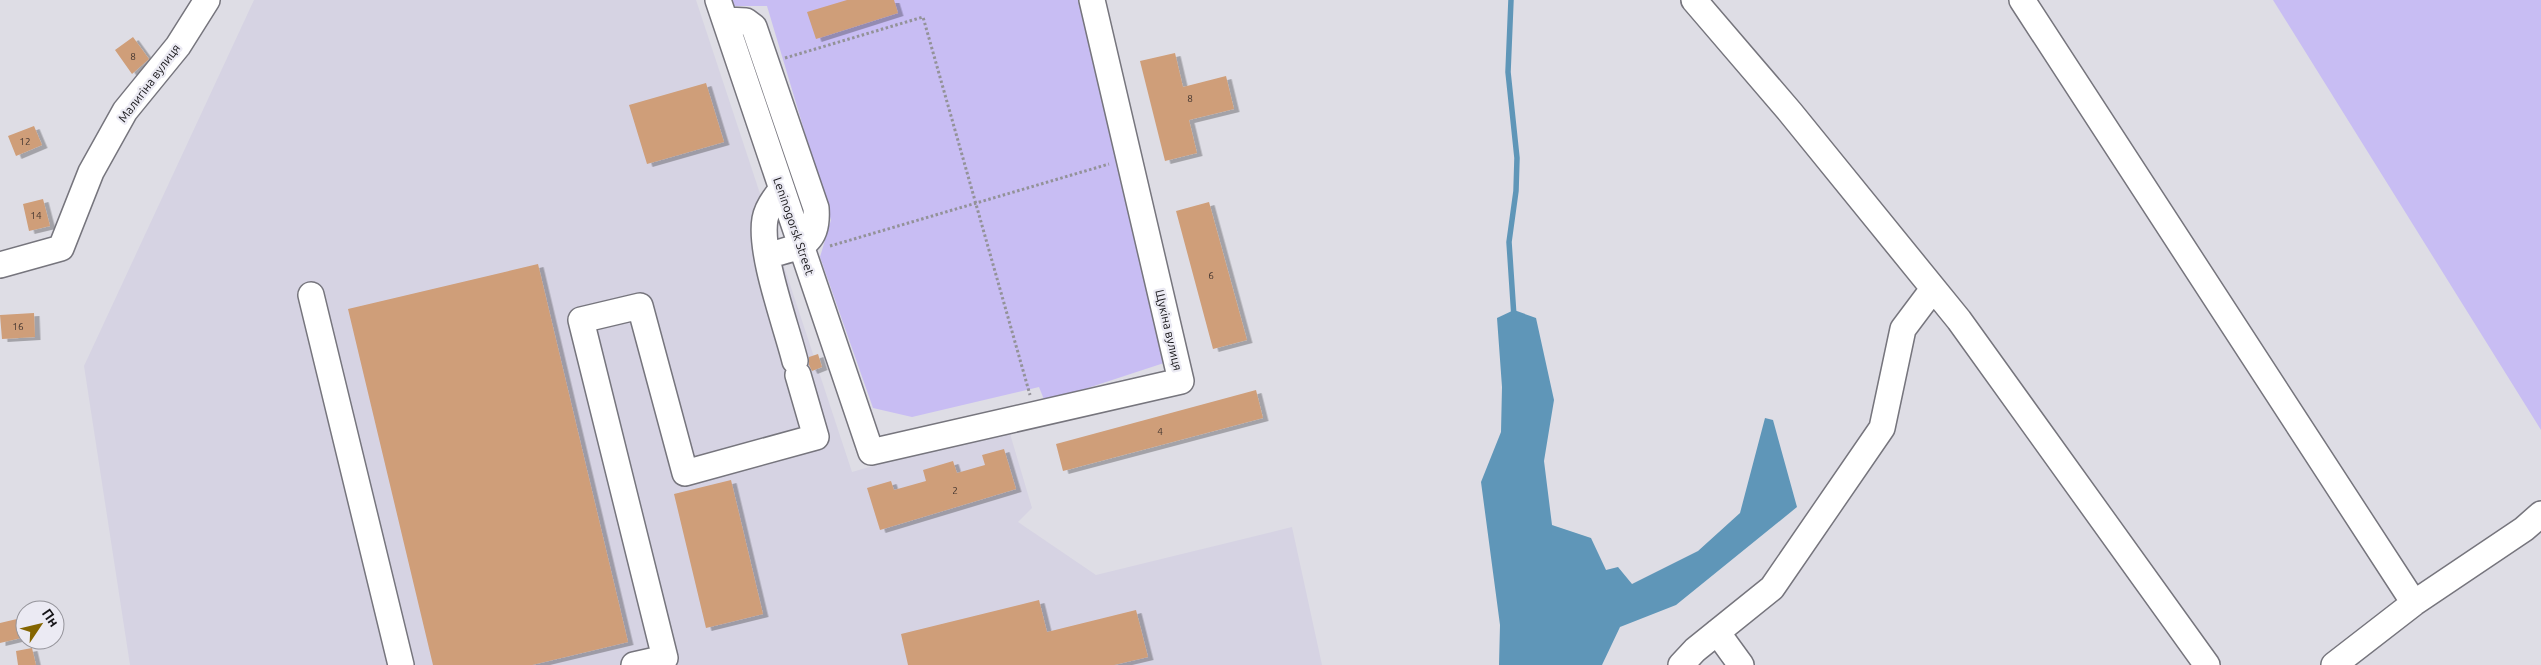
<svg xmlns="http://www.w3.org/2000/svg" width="2541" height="665" font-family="Ubuntu,sans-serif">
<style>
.built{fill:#d6d3e3}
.green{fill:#c8bdf3}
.water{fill:#5f96b8}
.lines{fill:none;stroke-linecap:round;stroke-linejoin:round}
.stream{stroke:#5f96b8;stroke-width:5.5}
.building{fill:#cf9e79;filter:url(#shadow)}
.minor-casing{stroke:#76757d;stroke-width:28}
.path{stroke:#939298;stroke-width:3;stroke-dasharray:2.5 2.5;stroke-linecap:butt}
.minor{stroke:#fff;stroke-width:25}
.labels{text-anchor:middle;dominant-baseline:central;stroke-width:4.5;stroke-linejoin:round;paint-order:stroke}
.number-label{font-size:10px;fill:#443630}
.street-label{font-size:12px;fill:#151417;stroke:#ebeaf3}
</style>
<defs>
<filter id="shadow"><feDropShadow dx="5.5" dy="3" stdDeviation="0" flood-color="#0004"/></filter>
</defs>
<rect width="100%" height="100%" fill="#dedde5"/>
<path class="built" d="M 254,0 L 696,0 L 852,472 L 1008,427 L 1032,508 L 1018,522 L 1096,575 L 1292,527 L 1322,665 L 130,665 L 84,366 Z"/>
<path class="green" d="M 732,0 L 1082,0 L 1167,362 L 1045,402 L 1039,387 L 912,417 L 873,408 L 820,257 L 831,220 L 767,6 L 734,6 Z
M 2273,0 L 2541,0 L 2541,430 Z"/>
<path class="water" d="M 1514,310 L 1536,318 L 1554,400 L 1544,461 L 1552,525 L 1591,538 L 1606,570 L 1618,567 L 1632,584 L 1698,551 L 1740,513 L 1765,418 L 1773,420 L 1797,507 L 1676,605 L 1620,627 L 1602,665 L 1499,665 L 1500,625 L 1481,482 L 1501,432 L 1502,387 L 1497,318 Z"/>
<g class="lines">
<path class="stream" d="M 1511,0 L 1508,72 L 1517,158 L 1516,191 L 1509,242 L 1514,317"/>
</g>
<path class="building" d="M 847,0 L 894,0 L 898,13 L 816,39 L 807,12 Z
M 133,37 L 149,59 L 132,74 L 115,50 Z
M 1175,53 L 1183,87 L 1226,76 L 1234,109 L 1189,120 L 1197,153 L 1165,161 L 1140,61 Z
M 706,83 L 724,142 L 647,164 L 629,105 Z
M 34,126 L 42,145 L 16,156 L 8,136 Z
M 43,199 L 50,226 L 29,231 L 23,204 Z
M 1209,202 L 1247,340 L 1213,349 L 1176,211 Z
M 538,264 L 628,642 L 532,665 L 433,665 L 348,309 Z
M 34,313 L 35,337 L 2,339 L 0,315 Z
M 818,354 L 822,367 L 812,371 L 809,365 L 809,357 Z
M 1256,390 L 1263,418 L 1063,471 L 1056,444 Z
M 1004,449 L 1016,489 L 880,530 L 867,488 L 891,481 L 894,490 L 926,481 L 923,470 L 953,461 L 957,473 L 985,465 L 982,455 Z
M 731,480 L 763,614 L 706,628 L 674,494 Z
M 1039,600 L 1047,632 L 1136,610 L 1148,657 L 1114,665 L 908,665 L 901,634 Z
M 17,619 L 21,638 L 0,643 L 0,623 Z
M 32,648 L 36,665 L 18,665 L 16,651 Z"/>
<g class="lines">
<defs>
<path id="minor" d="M 718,0 L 871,452 L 1181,381 L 1092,0
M 1694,0 L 1790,112 L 1959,320 L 2207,665
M 2022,0 L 2414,603
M 726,20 L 746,21 L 754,27 L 816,208 C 819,247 799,246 767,256
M 782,189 C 775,197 767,208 765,219 C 759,253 786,325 795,361
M 0,265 L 61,248 L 91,172 L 125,111 L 178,46 L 207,0
M 311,295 L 401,665
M 1717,632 L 1741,665
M 634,665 L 665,658 L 581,320 L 640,306 L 685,473 L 816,437 L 798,375
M 1681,665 L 1695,650 L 1772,588 L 1882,428 L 1903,329 L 1933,289
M 2334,665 L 2414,603 L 2524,529 L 2541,514"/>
</defs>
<use href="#minor" class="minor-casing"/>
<path class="path" d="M 785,58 L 923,17 L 1030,395
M 830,246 L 1109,164"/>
<use href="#minor" class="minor"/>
</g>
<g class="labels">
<g class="number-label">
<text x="133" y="56">8</text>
<text x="1190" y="98">8</text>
<text x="25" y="141">12</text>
<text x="36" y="215">14</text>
<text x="1211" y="275">6</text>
<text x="18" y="326">16</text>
<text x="1160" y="431">4</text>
<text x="955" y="490">2</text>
</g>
<g class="street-label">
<text transform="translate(149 83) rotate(-53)">Малигіна вулиця</text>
<text transform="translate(794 226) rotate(71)">Leninogorsk Street</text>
<text transform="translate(1169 330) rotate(77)">Щукіна вулиця</text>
</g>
</g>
<g transform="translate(40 625) rotate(55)"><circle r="24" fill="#ebeaf3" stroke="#95949b"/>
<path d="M0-4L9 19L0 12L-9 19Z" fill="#846500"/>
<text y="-8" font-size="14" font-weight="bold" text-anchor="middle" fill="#151417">Пн</text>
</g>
</svg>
